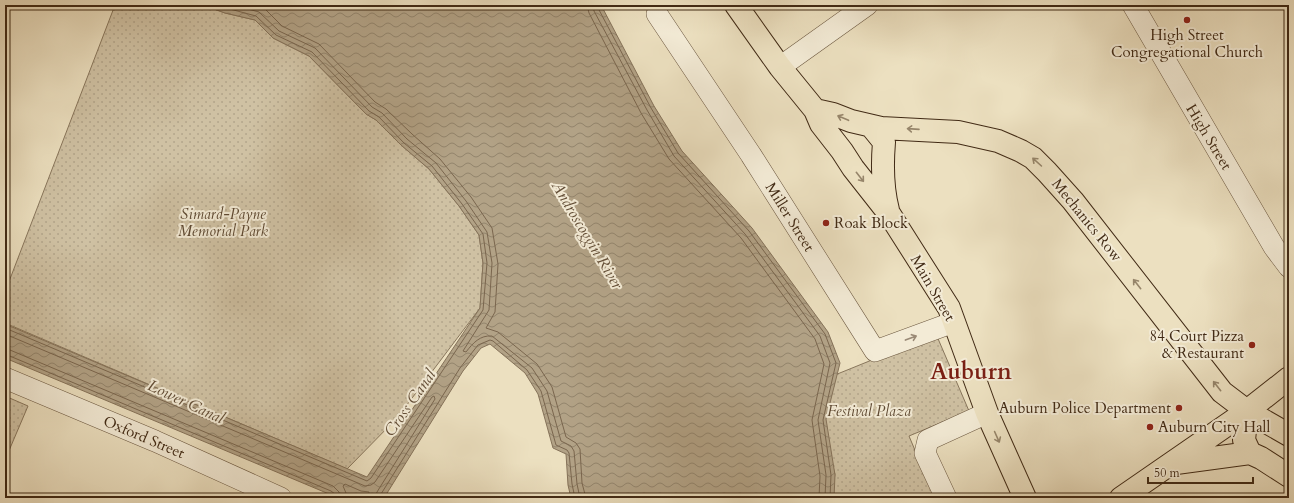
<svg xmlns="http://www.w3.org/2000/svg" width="1294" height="503" font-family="Cardo,serif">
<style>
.park{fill:url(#park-dots);stroke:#88765c}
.water{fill:url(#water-waves);stroke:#857259}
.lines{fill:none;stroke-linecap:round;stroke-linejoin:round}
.shore{stroke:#7a664e;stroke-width:1}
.minor-casing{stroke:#6c5840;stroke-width:22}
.major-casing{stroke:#412a15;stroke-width:24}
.highway-casing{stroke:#412a15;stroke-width:24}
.minor{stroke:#f3ebd6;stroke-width:21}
.major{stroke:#ece0c0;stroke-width:22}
.highway{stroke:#ece0c0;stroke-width:22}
.oneway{stroke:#96856a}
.oneway2{stroke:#9a8a76}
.poi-dot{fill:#8f2418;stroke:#f3ebd6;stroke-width:1.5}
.labels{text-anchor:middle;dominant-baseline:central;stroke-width:4;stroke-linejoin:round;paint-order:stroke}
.poi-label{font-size:15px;fill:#412a15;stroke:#f3ebd6;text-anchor:start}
.street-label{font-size:15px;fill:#412a15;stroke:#f3ebd6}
.park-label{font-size:15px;font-style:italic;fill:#5d4831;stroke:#f3ebd6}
.water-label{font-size:16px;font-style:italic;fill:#634e37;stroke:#f3ebd6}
.town-label{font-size:23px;font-weight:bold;fill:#7a1f14;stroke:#f3ebd6}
</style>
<defs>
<pattern id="park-dots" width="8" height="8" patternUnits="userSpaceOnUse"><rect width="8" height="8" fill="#cfc1a3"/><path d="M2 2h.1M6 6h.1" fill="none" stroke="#b3a68b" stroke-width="1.8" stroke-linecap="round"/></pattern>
<pattern id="water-waves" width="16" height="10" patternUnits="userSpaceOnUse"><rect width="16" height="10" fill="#b2a286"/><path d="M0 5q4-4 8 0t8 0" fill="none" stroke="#92846c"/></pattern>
</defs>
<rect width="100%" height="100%" fill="#ece0c0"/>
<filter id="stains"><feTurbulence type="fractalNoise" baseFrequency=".005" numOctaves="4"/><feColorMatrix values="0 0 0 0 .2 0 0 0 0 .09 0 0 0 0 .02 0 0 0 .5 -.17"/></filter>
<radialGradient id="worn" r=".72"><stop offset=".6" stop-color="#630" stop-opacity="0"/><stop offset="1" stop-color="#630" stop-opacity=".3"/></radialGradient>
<path class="park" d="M 115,5 L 203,5 L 225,13 L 255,20 L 273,38 L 309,56 L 366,114 L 376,120 L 401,145 L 429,169 L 459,206 L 479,235 L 483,263 L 480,308 L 397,418 L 347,469 L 5,323 L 5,292 Z
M 936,334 L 969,411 L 909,436 L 935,498 L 831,498 L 835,474 L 830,457 L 821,441 L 825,379 Z
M 5,396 L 28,406 L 5,460 Z"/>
<path class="water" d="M 203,5 L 601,5 L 654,106 L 682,151 L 752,228 L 828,332 L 840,363 L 826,419 L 835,475 L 834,498 L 571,498 L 568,485 L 566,454 L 553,448 L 538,394 L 525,373 L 490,344 L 481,348 L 463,371 L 384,498 L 334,498 L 329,494 L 5,358 L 5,324 L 367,477 L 480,308 L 483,263 L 479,235 L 459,206 L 429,169 L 401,145 L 376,120 L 366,114 L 309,56 L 273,38 L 255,20 L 225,13 Z"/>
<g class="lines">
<path class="shore" d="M 233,5 L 259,12 L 279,31 L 315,48 L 372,107 L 382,113 L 407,139 L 436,163 L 466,201 L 487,232 L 492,263 L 489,310 L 463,351 L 466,352 C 473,343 480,335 492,336 L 532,368 L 547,391 L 561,441 L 571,446 L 574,451 L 577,484 L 580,498
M 259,5 L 265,9 L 282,26 L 319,44 L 375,102 L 386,109 L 412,134 L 440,159 L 471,197 L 492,228 L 498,264 L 495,312 L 486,328 L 498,332 L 537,364 L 552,387 L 566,437 L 576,443 L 580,449 L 582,483 L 586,498
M 587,5 L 589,13 L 641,113 L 669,159 L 741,238 L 815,339 L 824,364 L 812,420 L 820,476 L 819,498
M 593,5 L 594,11 L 647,110 L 674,156 L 745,234 L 820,336 L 830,363 L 818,420 L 826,475 L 825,498
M 598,5 L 598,8 L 651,108 L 678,153 L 749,231 L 825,334 L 836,363 L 823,420 L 831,475 L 830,498
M 5,328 L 367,481 L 371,478 L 483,310 L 487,263 L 483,234 L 462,204 L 432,166 L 404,143 L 379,117 L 369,111 L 312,52 L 276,35 L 256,16 L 215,5
M 5,334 L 365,486 L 371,485 L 375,482 L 432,397 L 434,396 L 435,399 L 377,492 L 375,498
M 5,349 L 10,350 L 333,486 L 339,492 L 341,498
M 5,354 L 331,491 L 335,494 L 336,498
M 347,498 L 346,493 L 343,486 L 345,484 L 361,491 L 369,492 L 369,498
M 380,498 L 381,494 L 460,368 L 478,345 L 490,340 L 493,341 L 527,370 L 541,391 L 556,445 L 567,450 L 569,453 L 572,484 L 575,498"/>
<defs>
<path id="minor" d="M 1133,5 L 1274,247 L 1289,267
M 657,14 L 751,155 L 875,351 L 954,322
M 780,67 L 867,5
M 5,378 L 155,441 L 281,498
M 946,498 L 925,453 L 928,440 L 987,413"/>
<path id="major" d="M 736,5 L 780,67 L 815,110 L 821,124 L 842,151 L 853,168 L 890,215 L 949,308 L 987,413 L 1025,498
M 815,110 L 833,114 L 851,121 L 881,128 L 958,132 L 998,141 L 1021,151 L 1033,158 L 1047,172 L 1073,201 L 1222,392 L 1247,411
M 871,126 L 884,142 C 882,166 882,187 888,210"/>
<path id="highway" d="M 1247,411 L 1244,440 L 1250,453 L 1261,458 L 1289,476
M 1247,411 L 1289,435
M 1176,463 L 1250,453
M 1121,498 L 1247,411 L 1289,378"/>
</defs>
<use href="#minor" class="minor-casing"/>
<use href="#major" class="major-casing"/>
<use href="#highway" class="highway-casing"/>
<use href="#minor" class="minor"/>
<use href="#major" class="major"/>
<use href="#highway" class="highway"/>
</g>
<defs><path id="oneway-shaft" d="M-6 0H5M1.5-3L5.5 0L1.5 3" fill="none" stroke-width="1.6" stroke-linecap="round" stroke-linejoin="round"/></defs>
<g class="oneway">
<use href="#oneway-shaft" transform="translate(843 118) rotate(-157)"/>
<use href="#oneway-shaft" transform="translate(913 129) rotate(-176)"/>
<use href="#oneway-shaft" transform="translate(1037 162) rotate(-138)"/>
<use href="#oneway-shaft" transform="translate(860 177) rotate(52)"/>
<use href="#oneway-shaft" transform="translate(1137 284) rotate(-128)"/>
<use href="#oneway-shaft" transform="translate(1217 386) rotate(-128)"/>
<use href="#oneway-shaft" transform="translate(997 437) rotate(66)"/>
</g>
<use class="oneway2" href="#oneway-shaft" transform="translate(911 338) rotate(-20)"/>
<g class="poi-dot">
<circle cx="1187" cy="20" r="4"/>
<circle cx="826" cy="223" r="4"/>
<circle cx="1252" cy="345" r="4"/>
<circle cx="1179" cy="408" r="4"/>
<circle cx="1150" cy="427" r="4"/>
</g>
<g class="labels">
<g class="poi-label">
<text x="1187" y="35" text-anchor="middle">High Street<tspan x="1187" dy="17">Congregational Church</tspan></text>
<text x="834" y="223">Roak Block</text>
<text x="1244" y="336" text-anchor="end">84 Court Pizza<tspan x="1244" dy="17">&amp; Restaurant</tspan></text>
<text x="1171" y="408" text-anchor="end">Auburn Police Department</text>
<text x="1158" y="427">Auburn City Hall</text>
</g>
<g class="street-label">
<text transform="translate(1209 137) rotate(59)">High Street</text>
<text transform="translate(790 217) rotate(58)">Miller Street</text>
<text transform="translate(1087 220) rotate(51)">Mechanics Row</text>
<text transform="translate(933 288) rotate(60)">Main Street</text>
<text transform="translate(144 437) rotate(23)">Oxford Street</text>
</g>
<g class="park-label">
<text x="223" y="214">Simard-Payne<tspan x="223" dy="17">Memorial Park</tspan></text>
<text x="869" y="411">Festival Plaza</text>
</g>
<g class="water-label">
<text transform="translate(587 235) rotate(59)">Androscoggin River</text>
<text transform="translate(186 402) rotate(25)">Lower Canal</text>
<text transform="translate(410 403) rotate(-55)">Cross Canal</text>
</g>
<g class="town-label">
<text x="971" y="371">Auburn</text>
</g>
</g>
<rect width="1294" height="503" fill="none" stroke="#ece0c0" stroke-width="20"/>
<rect x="6" y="6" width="1282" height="491" fill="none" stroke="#412a15" stroke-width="2"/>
<rect x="10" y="10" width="1274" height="483" fill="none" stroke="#412a15"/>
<path d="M1148 477v6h105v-6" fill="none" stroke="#412a15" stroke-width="2"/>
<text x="1154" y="477" font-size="12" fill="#412a15" stroke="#f3ebd6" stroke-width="3" paint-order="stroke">50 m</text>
<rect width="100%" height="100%" filter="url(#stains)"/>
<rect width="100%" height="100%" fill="url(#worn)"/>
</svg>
